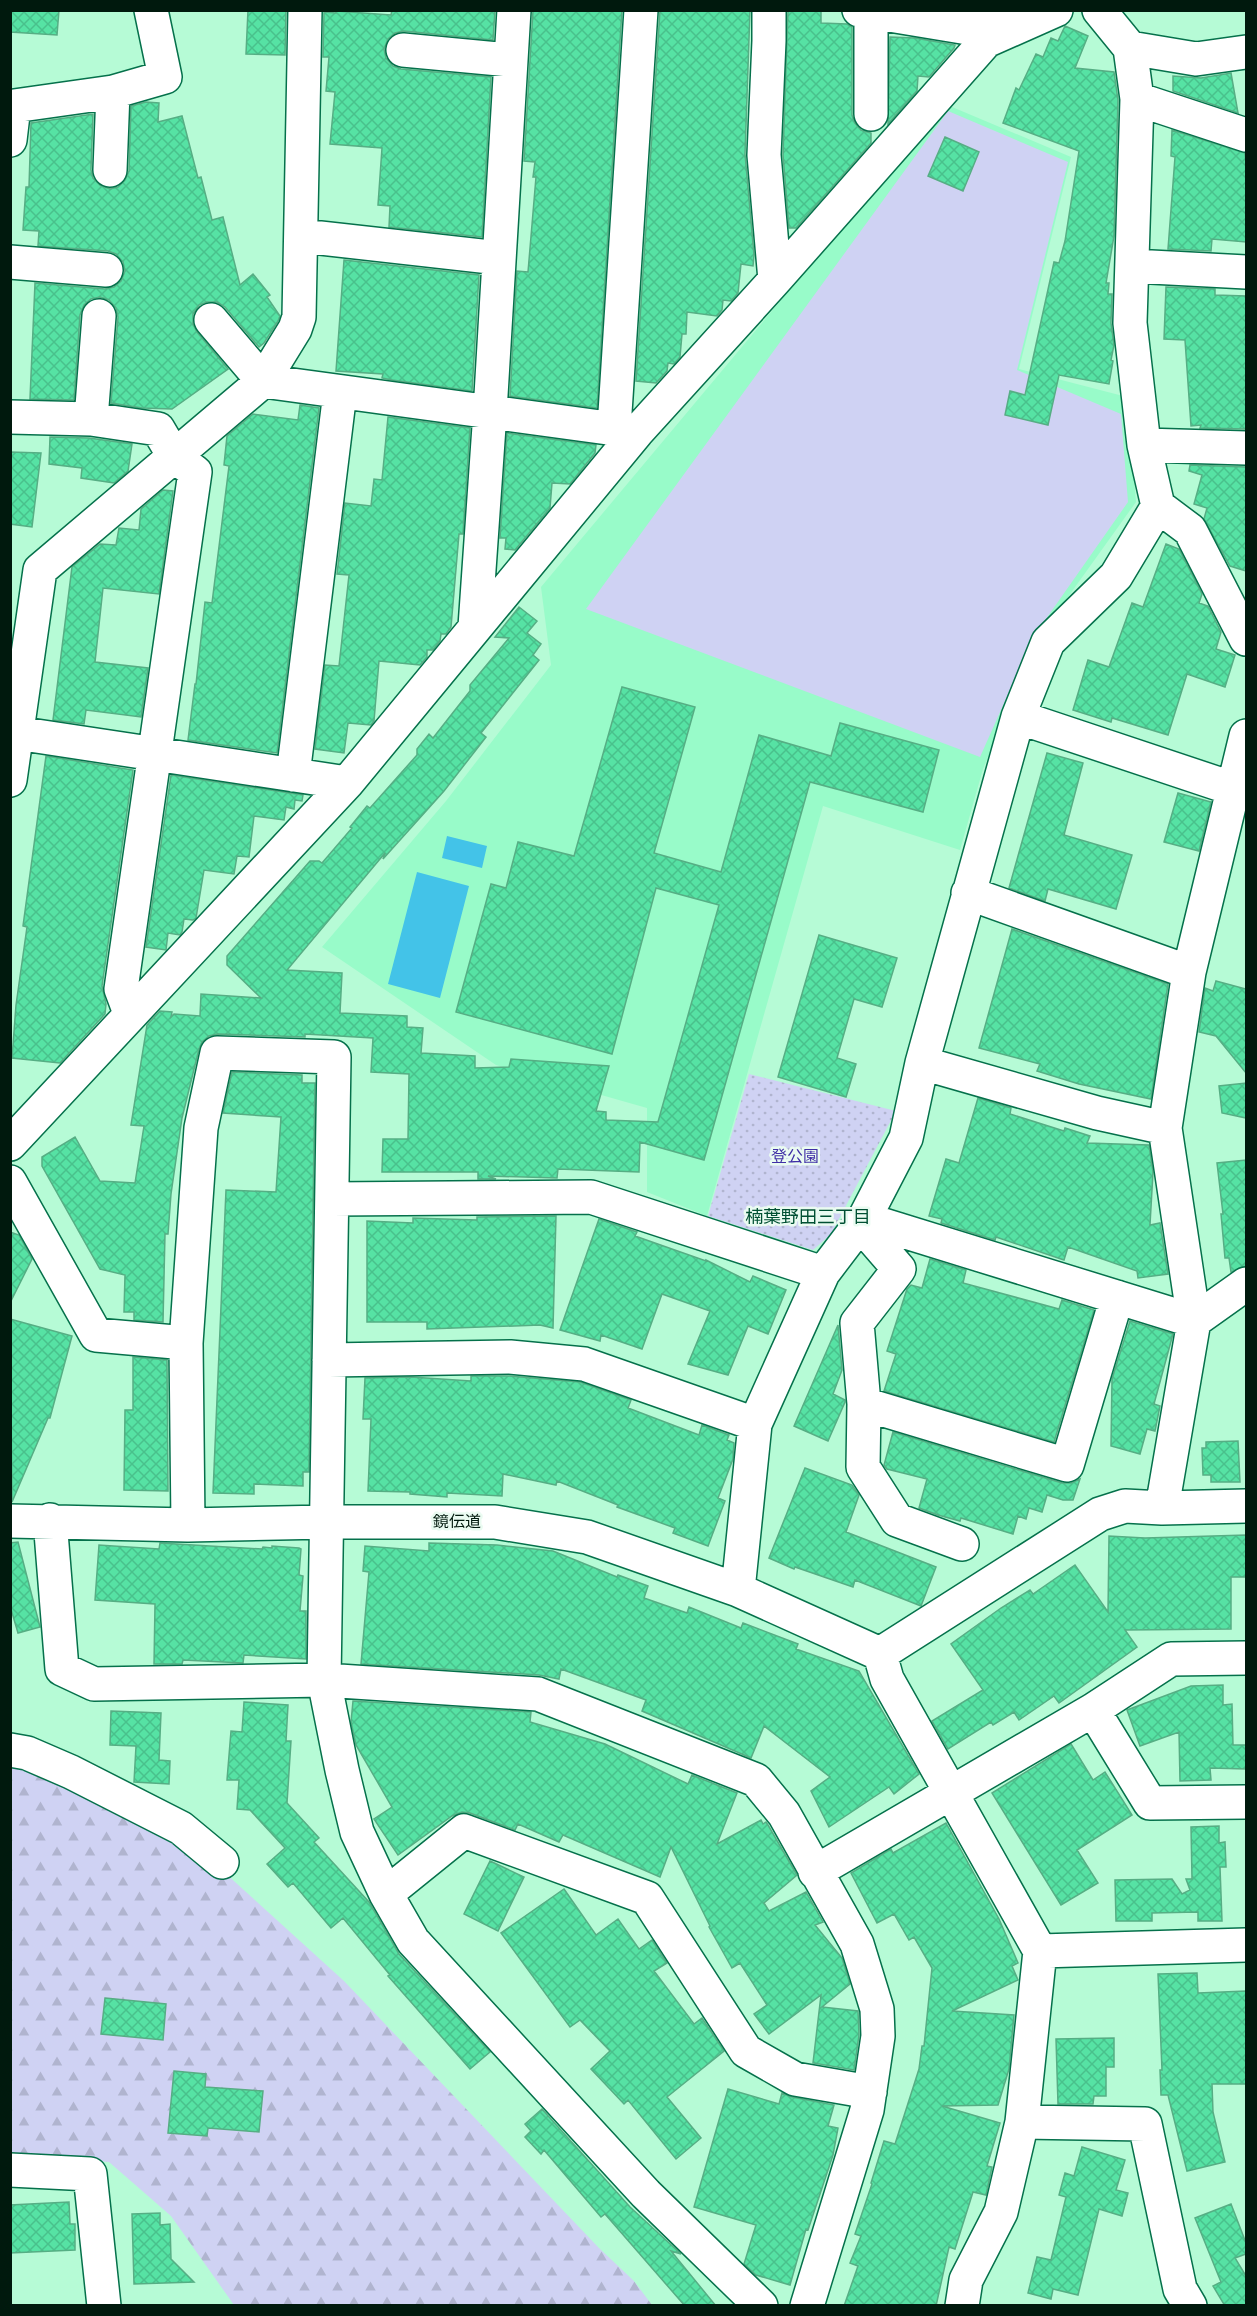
<svg xmlns="http://www.w3.org/2000/svg" width="1257" height="2316" font-family="'Sofia Sans Condensed','Noto Sans JP',sans-serif">
<style>
.built{fill:#98fbc9}
.green{fill:url(#green-dots)}
.forest{fill:url(#forest-firs)}
.pitch{fill:#cfd2f3}
.water{fill:#43c3e8}
.building{fill:url(#building-cross-hatch);stroke:#56ae84;stroke-width:1.5}
.lines{fill:none;stroke-linecap:round;stroke-linejoin:round}
.minor-casing{stroke:#05714b;stroke-width:36}
.minor{stroke:#fff;stroke-width:33}
.labels{text-anchor:middle;dominant-baseline:central;stroke-width:5;stroke-linejoin:round;paint-order:stroke}
.park-label{font-size:16px;fill:#3f2fa6;stroke:#eafbf1}
.street-label{font-size:16px;fill:#00190d;stroke:#eafbf1}
.neighbourhood-label{font-size:18px;fill:#005033;stroke:#eafbf1}
</style>
<defs>
<pattern id="green-dots" width="8" height="8" patternUnits="userSpaceOnUse" patternTransform="scale(1.5)"><rect width="8" height="8" fill="#cfd2f3"/><path d="M2 2h.1M6 6h.1" fill="none" stroke="#b0b4cf" stroke-width="1.8" stroke-linecap="round"/></pattern>
<pattern id="forest-firs" width="22" height="20" patternUnits="userSpaceOnUse" patternTransform="scale(1.5)"><rect width="22" height="20" fill="#cfd2f3"/><path d="M5 1l3.5 6h-7zM16 11l3.5 6h-7z" fill="#b0b4cf"/></pattern>
<pattern id="building-cross-hatch" width="8" height="8" patternUnits="userSpaceOnUse" patternTransform="scale(1.5)"><rect width="8" height="8" fill="#56e2a4"/><path d="M0 0l8 8M0 8l8-8" fill="none" stroke="#49c18c"/></pattern>
</defs>
<rect width="100%" height="100%" fill="#b6fbd6"/>
<path class="built" d="M 945,104 L 1071,157 L 1019,369 L 1127,397 L 1136,502 L 1040,636 L 983,769 L 960,850 L 823,806 L 707,1216 L 647,1192 L 647,1108 L 496,1065 L 322,947 L 446,801 L 551,665 L 541,587 Z"/>
<path class="green" d="M 749,1074 L 896,1111 L 831,1234 L 813,1250 L 708,1216 Z"/>
<path class="forest" d="M 10,1756 L 177,1835 L 224,1872 L 344,1981 L 599,2248 L 634,2281 L 652,2305 L 234,2305 L 171,2216 L 109,2162 L 11,2153 Z"/>
<path class="pitch" d="M 948,111 L 1068,162 L 1017,370 L 1121,414 L 1128,502 L 1034,636 L 980,757 L 586,609 Z"/>
<path class="water" d="M 447,836 L 487,846 L 482,868 L 442,858 Z
M 417,872 L 469,886 L 440,998 L 388,984 Z"/>
<path class="building" d="M 10,10 L 59,10 L 57,35 L 10,32 Z
M 248,10 L 286,10 L 285,55 L 246,54 Z
M 392,10 L 495,10 L 493,40 L 404,31 L 395,33 L 388,39 L 384,49 L 386,58 L 393,66 L 401,69 L 491,77 L 482,237 L 389,227 L 390,206 L 378,205 L 382,148 L 330,144 L 335,92 L 326,91 L 329,57 L 323,57 L 324,12 L 336,13 L 336,11 L 391,15 Z
M 533,10 L 622,10 L 597,408 L 510,396 L 517,271 L 528,272 L 536,177 L 533,177 L 535,162 L 524,161 Z
M 660,10 L 750,10 L 745,154 L 754,255 L 753,266 L 741,264 L 738,293 L 731,301 L 723,300 L 722,310 L 717,316 L 687,312 L 686,334 L 682,334 L 680,357 L 674,364 L 668,363 L 667,371 L 656,383 L 636,381 Z
M 788,10 L 821,10 L 821,23 L 847,24 L 852,27 L 852,115 L 855,123 L 861,130 L 871,133 L 871,143 L 796,228 L 789,228 L 783,155 Z
M 1065,26 L 1088,36 L 1075,68 L 1114,72 L 1118,100 L 1114,236 L 1106,283 L 1109,283 L 1108,294 L 1112,294 L 1111,323 L 1114,345 L 1111,360 L 1113,361 L 1109,384 L 1059,375 L 1048,425 L 1005,415 L 1010,391 L 1025,395 L 1054,262 L 1059,263 L 1065,241 L 1079,151 L 1003,123 L 1016,88 L 1019,90 L 1036,54 L 1043,57 L 1051,38 L 1058,41 Z
M 890,37 L 915,38 L 955,45 L 954,48 L 929,77 L 918,76 L 917,91 L 888,124 Z
M 1231,73 L 1238,113 L 1173,91 L 1173,76 L 1201,78 Z
M 146,102 L 159,103 L 158,122 L 182,116 L 198,178 L 201,177 L 212,220 L 223,217 L 240,285 L 253,274 L 270,295 L 267,297 L 280,316 L 278,321 L 264,343 L 259,347 L 225,307 L 217,302 L 207,302 L 199,305 L 193,314 L 193,324 L 197,332 L 228,369 L 172,409 L 142,408 L 111,403 L 118,317 L 116,308 L 109,300 L 100,297 L 91,299 L 84,305 L 80,315 L 74,400 L 30,399 L 35,283 L 105,289 L 114,287 L 121,281 L 125,271 L 123,262 L 116,254 L 108,251 L 38,246 L 39,231 L 23,230 L 26,187 L 29,187 L 31,123 L 93,114 L 91,170 L 93,178 L 100,185 L 110,189 L 118,187 L 125,180 L 129,171 L 131,106 Z
M 1172,130 L 1245,153 L 1246,164 L 1246,242 L 1212,239 L 1211,251 L 1168,249 L 1175,157 L 1171,156 Z
M 945,137 L 979,152 L 963,191 L 928,176 Z
M 344,260 L 479,275 L 472,391 L 392,380 L 382,378 L 383,374 L 336,371 Z
M 1166,287 L 1215,289 L 1215,295 L 1246,296 L 1246,429 L 1200,428 L 1201,425 L 1191,426 L 1185,340 L 1164,339 Z
M 300,405 L 319,408 L 277,753 L 188,740 L 195,684 L 196,684 L 205,602 L 212,603 L 229,466 L 224,465 L 227,436 L 253,414 L 298,420 Z
M 388,417 L 470,428 L 463,534 L 459,534 L 451,627 L 446,634 L 441,634 L 440,641 L 433,650 L 427,650 L 427,657 L 420,665 L 379,661 L 374,721 L 371,725 L 348,723 L 344,753 L 315,749 L 325,665 L 339,666 L 349,575 L 337,574 L 345,503 L 371,506 L 374,479 L 382,480 Z
M 507,433 L 596,445 L 595,453 L 570,484 L 552,483 L 550,508 L 515,550 L 505,549 L 506,538 L 500,538 Z
M 50,437 L 89,438 L 132,444 L 128,471 L 114,483 L 81,478 L 82,468 L 49,464 Z
M 10,452 L 41,453 L 32,527 L 10,524 Z
M 1190,465 L 1246,467 L 1246,571 L 1230,566 L 1204,519 L 1207,508 L 1194,504 L 1202,475 L 1189,471 Z
M 163,490 L 173,491 L 159,594 L 103,588 L 95,662 L 148,668 L 141,717 L 86,710 L 84,724 L 53,720 L 72,567 L 100,544 L 116,545 L 119,528 L 139,530 L 141,509 Z
M 1166,544 L 1179,549 L 1202,594 L 1199,603 L 1208,606 L 1221,632 L 1216,649 L 1235,655 L 1225,687 L 1187,674 L 1168,735 L 1112,718 L 1111,722 L 1073,710 L 1088,660 L 1109,667 L 1132,603 L 1143,607 Z
M 519,607 L 537,621 L 527,633 L 541,644 L 533,655 L 539,660 L 481,733 L 486,737 L 444,791 L 383,859 L 385,853 L 287,970 L 342,973 L 340,1013 L 407,1016 L 407,1027 L 423,1028 L 421,1053 L 475,1056 L 475,1068 L 509,1067 L 511,1059 L 609,1066 L 596,1111 L 606,1112 L 606,1120 L 658,1122 L 719,905 L 656,888 L 612,1054 L 456,1012 L 491,884 L 506,888 L 518,842 L 574,856 L 622,687 L 695,707 L 654,853 L 721,872 L 759,735 L 831,756 L 840,723 L 939,750 L 923,812 L 810,782 L 704,1160 L 640,1142 L 639,1172 L 558,1169 L 557,1178 L 488,1176 L 496,1179 L 478,1179 L 478,1172 L 382,1172 L 383,1139 L 408,1139 L 409,1074 L 371,1072 L 373,1038 L 305,1034 L 305,1037 L 218,1034 L 209,1036 L 202,1042 L 199,1049 L 182,1118 L 171,1194 L 168,1234 L 165,1234 L 163,1322 L 134,1320 L 134,1312 L 124,1312 L 125,1275 L 100,1269 L 42,1166 L 42,1157 L 75,1137 L 100,1181 L 135,1183 L 144,1126 L 131,1125 L 147,1025 L 160,1011 L 172,1012 L 171,1017 L 174,1014 L 200,1016 L 201,994 L 261,998 L 227,965 L 227,956 L 310,861 L 319,861 L 322,863 L 352,828 L 350,827 L 367,806 L 370,808 L 417,755 L 417,749 L 429,734 L 433,738 L 470,691 L 470,685 L 509,638 L 495,637 Z
M 1047,753 L 1083,763 L 1064,835 L 1132,855 L 1116,909 L 1048,889 L 1045,901 L 1009,888 Z
M 46,756 L 133,770 L 102,986 L 106,1004 L 105,1014 L 60,1063 L 12,1058 L 16,1005 L 27,927 L 23,926 Z
M 171,775 L 303,795 L 302,801 L 295,800 L 294,809 L 286,807 L 284,820 L 254,816 L 249,857 L 237,856 L 234,874 L 204,870 L 196,918 L 193,920 L 184,919 L 182,932 L 180,935 L 168,933 L 166,950 L 146,947 Z
M 1178,793 L 1211,802 L 1199,851 L 1164,842 Z
M 1012,929 L 1168,984 L 1151,1099 L 1079,1084 L 1037,1071 L 1040,1064 L 979,1048 Z
M 819,935 L 897,958 L 882,1007 L 854,999 L 837,1058 L 856,1064 L 846,1097 L 778,1077 Z
M 1216,981 L 1246,989 L 1246,1073 L 1216,1036 L 1199,1032 L 1205,988 L 1213,991 Z
M 232,1072 L 302,1075 L 302,1083 L 315,1083 L 309,1472 L 303,1472 L 303,1486 L 254,1484 L 254,1494 L 213,1493 L 226,1190 L 276,1192 L 281,1117 L 223,1113 Z
M 1246,1083 L 1246,1118 L 1222,1113 L 1219,1086 Z
M 978,1098 L 1011,1108 L 1010,1114 L 1064,1131 L 1065,1128 L 1090,1136 L 1087,1143 L 1149,1145 L 1153,1172 L 1150,1225 L 1160,1223 L 1168,1274 L 1138,1278 L 1137,1271 L 1068,1247 L 1064,1260 L 996,1237 L 995,1240 L 941,1223 L 942,1219 L 929,1216 L 946,1159 L 959,1163 Z
M 1246,1160 L 1246,1266 L 1231,1272 L 1229,1258 L 1225,1258 L 1221,1214 L 1223,1214 L 1217,1163 Z
M 556,1216 L 553,1328 L 540,1325 L 427,1329 L 427,1322 L 367,1322 L 367,1221 L 413,1223 L 413,1218 L 477,1220 L 477,1217 Z
M 599,1219 L 637,1232 L 635,1236 L 706,1261 L 706,1260 L 750,1282 L 753,1276 L 786,1290 L 768,1334 L 748,1326 L 728,1375 L 688,1364 L 710,1311 L 662,1294 L 642,1349 L 601,1335 L 600,1341 L 560,1330 Z
M 10,1232 L 19,1235 L 32,1259 L 10,1303 Z
M 930,1259 L 966,1270 L 963,1283 L 1059,1309 L 1062,1300 L 1094,1310 L 1054,1442 L 884,1391 L 896,1354 L 887,1351 L 907,1289 L 911,1285 L 922,1288 Z
M 10,1319 L 72,1336 L 50,1418 L 48,1418 L 12,1502 Z
M 1130,1321 L 1173,1334 L 1154,1404 L 1160,1406 L 1155,1431 L 1147,1429 L 1140,1454 L 1111,1446 L 1112,1379 Z
M 838,1325 L 842,1370 L 833,1394 L 845,1400 L 845,1402 L 828,1441 L 794,1426 Z
M 133,1357 L 167,1360 L 168,1491 L 124,1490 L 125,1410 L 133,1410 Z
M 471,1376 L 509,1376 L 580,1382 L 631,1400 L 628,1408 L 699,1435 L 702,1425 L 729,1435 L 727,1440 L 734,1443 L 733,1459 L 718,1498 L 725,1501 L 708,1546 L 673,1533 L 675,1528 L 617,1507 L 618,1505 L 557,1481 L 556,1485 L 503,1474 L 502,1496 L 447,1493 L 447,1497 L 410,1494 L 410,1492 L 368,1491 L 371,1419 L 363,1419 L 365,1378 L 411,1377 L 471,1381 Z
M 893,1432 L 1062,1483 L 1071,1483 L 1080,1479 L 1073,1500 L 1063,1500 L 1047,1495 L 1042,1512 L 1029,1508 L 1026,1519 L 1018,1516 L 1013,1534 L 961,1518 L 960,1521 L 938,1515 L 919,1508 L 927,1479 L 887,1469 L 884,1465 Z
M 1238,1441 L 1240,1482 L 1211,1482 L 1211,1475 L 1203,1475 L 1202,1448 L 1206,1448 L 1206,1442 Z
M 805,1468 L 852,1485 L 859,1495 L 846,1532 L 936,1567 L 921,1606 L 855,1580 L 853,1587 L 795,1567 L 794,1569 L 769,1558 Z
M 1246,1535 L 1246,1577 L 1231,1577 L 1231,1629 L 1125,1630 L 1137,1647 L 1059,1703 L 1054,1696 L 1019,1720 L 1014,1712 L 993,1725 L 991,1722 L 948,1749 L 932,1721 L 983,1690 L 951,1644 L 1001,1608 L 1030,1590 L 1033,1594 L 1075,1565 L 1108,1612 L 1109,1536 L 1145,1538 Z
M 18,1542 L 40,1627 L 18,1633 L 10,1606 L 10,1543 Z
M 160,1543 L 262,1549 L 263,1547 L 272,1548 L 272,1546 L 299,1548 L 301,1549 L 299,1575 L 303,1576 L 300,1611 L 306,1611 L 306,1659 L 244,1655 L 243,1663 L 183,1660 L 182,1664 L 154,1664 L 155,1604 L 95,1600 L 99,1545 L 159,1549 Z
M 429,1543 L 497,1545 L 553,1551 L 617,1577 L 618,1575 L 648,1586 L 644,1598 L 687,1613 L 689,1607 L 741,1628 L 743,1623 L 798,1644 L 796,1649 L 859,1671 L 919,1774 L 894,1794 L 889,1787 L 829,1827 L 811,1791 L 830,1777 L 764,1726 L 751,1758 L 642,1711 L 646,1700 L 561,1669 L 559,1679 L 539,1675 L 361,1664 L 369,1572 L 363,1571 L 365,1546 L 429,1551 Z
M 1223,1685 L 1223,1705 L 1232,1704 L 1233,1745 L 1246,1745 L 1246,1769 L 1210,1768 L 1211,1780 L 1180,1781 L 1179,1732 L 1140,1746 L 1127,1710 L 1191,1686 Z
M 353,1701 L 531,1712 L 530,1722 L 605,1744 L 688,1784 L 692,1775 L 737,1793 L 717,1844 L 761,1820 L 763,1824 L 766,1822 L 768,1825 L 797,1875 L 764,1903 L 769,1911 L 806,1892 L 823,1922 L 815,1925 L 842,1958 L 850,1984 L 822,2007 L 858,2011 L 859,2035 L 854,2070 L 813,2063 L 821,1995 L 769,2034 L 754,2014 L 767,2005 L 740,1963 L 732,1968 L 709,1927 L 710,1926 L 671,1847 L 660,1877 L 563,1835 L 559,1842 L 518,1824 L 515,1830 L 470,1813 L 462,1812 L 452,1816 L 398,1855 L 374,1819 L 392,1807 L 356,1745 L 351,1722 Z
M 244,1702 L 288,1705 L 286,1741 L 291,1741 L 287,1803 L 319,1838 L 314,1842 L 369,1902 L 399,1954 L 490,2052 L 470,2069 L 388,1976 L 390,1975 L 343,1918 L 331,1928 L 293,1883 L 288,1887 L 267,1864 L 285,1848 L 250,1810 L 237,1809 L 239,1780 L 227,1780 L 231,1731 L 242,1732 Z
M 111,1711 L 161,1713 L 159,1760 L 170,1761 L 169,1784 L 134,1782 L 136,1746 L 110,1745 Z
M 1071,1744 L 1093,1780 L 1105,1772 L 1132,1815 L 1077,1850 L 1098,1883 L 1061,1905 L 992,1793 Z
M 946,1823 L 999,1919 L 1018,1963 L 1012,1966 L 1018,1980 L 952,2011 L 1014,2015 L 1009,2069 L 998,2105 L 942,2106 L 1000,2123 L 987,2166 L 992,2167 L 986,2195 L 973,2192 L 955,2249 L 949,2247 L 936,2306 L 844,2306 L 858,2266 L 850,2263 L 861,2236 L 855,2234 L 872,2184 L 871,2183 L 884,2141 L 895,2144 L 919,2069 L 922,2046 L 924,2046 L 932,1968 L 914,1937 L 909,1940 L 894,1914 L 877,1923 L 851,1873 L 891,1849 L 893,1853 Z
M 1219,1826 L 1219,1843 L 1225,1842 L 1226,1867 L 1220,1867 L 1222,1921 L 1198,1921 L 1198,1912 L 1152,1913 L 1152,1921 L 1116,1921 L 1115,1880 L 1172,1879 L 1182,1894 L 1190,1890 L 1186,1879 L 1192,1879 L 1191,1827 Z
M 490,1861 L 524,1877 L 498,1931 L 464,1914 Z
M 564,1889 L 596,1935 L 618,1919 L 639,1949 L 652,1940 L 667,1963 L 654,1971 L 694,2024 L 702,2018 L 724,2051 L 667,2097 L 701,2138 L 676,2159 L 628,2100 L 624,2104 L 591,2069 L 610,2051 L 580,2020 L 570,2027 L 501,1933 Z
M 1197,1973 L 1198,1993 L 1246,1991 L 1246,2084 L 1212,2084 L 1213,2112 L 1225,2162 L 1187,2171 L 1168,2095 L 1161,2095 L 1160,2070 L 1162,2070 L 1158,1974 Z
M 105,1998 L 166,2004 L 163,2040 L 101,2034 Z
M 1114,2038 L 1114,2067 L 1106,2067 L 1106,2096 L 1094,2096 L 1093,2104 L 1058,2104 L 1056,2039 Z
M 174,2071 L 206,2074 L 205,2087 L 263,2091 L 259,2132 L 208,2128 L 207,2136 L 168,2133 Z
M 728,2089 L 779,2104 L 782,2093 L 792,2097 L 834,2105 L 828,2126 L 838,2128 L 833,2155 L 808,2230 L 806,2229 L 790,2285 L 756,2275 L 744,2264 L 756,2225 L 694,2207 Z
M 542,2109 L 630,2207 L 681,2254 L 671,2251 L 716,2306 L 685,2306 L 605,2214 L 601,2217 L 544,2150 L 541,2154 L 525,2137 L 531,2131 L 525,2124 Z
M 1082,2147 L 1125,2160 L 1116,2190 L 1128,2193 L 1122,2216 L 1099,2209 L 1078,2295 L 1053,2289 L 1051,2299 L 1028,2293 L 1037,2257 L 1051,2260 L 1066,2197 L 1059,2195 L 1065,2173 L 1074,2176 Z
M 69,2202 L 70,2224 L 75,2224 L 75,2250 L 10,2253 L 10,2205 Z
M 1231,2204 L 1246,2243 L 1246,2254 L 1235,2258 L 1246,2276 L 1246,2306 L 1225,2306 L 1213,2286 L 1221,2282 L 1195,2218 Z
M 160,2213 L 160,2225 L 170,2224 L 171,2259 L 194,2282 L 134,2284 L 132,2214 Z"/>
<g class="lines">
<defs>
<path id="minor" d="M 769,10 L 769,41 L 764,155 L 775,280
M 859,10 L 962,27 L 1006,10
M 1099,10 L 1130,48 L 1196,59 L 1246,52
M 403,50 L 510,60
M 1137,99 L 1246,135
M 871,114 L 871,13
M 10,140 L 14,106 L 113,92 L 165,77 L 151,10
M 110,170 L 113,92
M 302,236 L 499,258
M 10,262 L 106,270
M 1132,266 L 1246,272
M 211,320 L 263,381 L 637,432
M 10,417 L 91,419 L 158,429 L 174,456 L 195,472 L 121,989 L 130,1013
M 91,419 L 99,316
M 614,428 L 641,10
M 1144,445 L 1246,448
M 1158,506 L 1190,530 L 1246,639
M 475,627 L 490,412 L 514,10
M 1018,717 L 1246,793
M 10,732 L 347,783
M 293,775 L 340,392
M 10,780 L 40,570 L 263,381 L 295,329 L 299,317 L 305,10
M 968,893 L 1189,972
M 922,1063 L 1097,1113 L 1165,1128
M 10,1144 L 347,783 L 637,432 L 775,280 L 986,41 L 1056,10
M 10,1182 L 96,1335 L 186,1343
M 332,1199 L 591,1197 L 823,1273
M 864,1219 L 1194,1321 L 1246,1284
M 860,1224 L 899,1269 L 857,1323 L 864,1404 L 1067,1465 L 1117,1297
M 329,1360 L 510,1357 L 584,1364 L 755,1424
M 864,1404 L 863,1467 L 897,1520 L 962,1544
M 1162,1508 L 1194,1321 L 1165,1128 L 1189,972 L 1246,736
M 50,1520 L 62,1669 L 94,1684 L 324,1680 L 538,1694 L 756,1780 L 784,1814 L 857,1944 L 877,2009 L 878,2036 L 867,2110 L 807,2306
M 10,1521 L 188,1525 L 326,1522 L 495,1522 L 587,1537 L 738,1590 L 880,1654
M 188,1525 L 186,1343 L 201,1128 L 217,1053 L 334,1057 L 324,1680 L 342,1770 L 357,1832 L 386,1894 L 413,1941 L 646,2194 L 761,2306
M 738,1590 L 755,1424 L 823,1273 L 864,1219 L 906,1138 L 922,1063 L 1018,717 L 1048,642 L 1116,576 L 1158,506 L 1144,445 L 1130,323 L 1137,99 L 1130,48
M 880,1654 L 887,1679 L 1040,1951 L 1022,2122 L 1001,2212 L 966,2280 L 962,2306
M 880,1654 L 1100,1514 L 1125,1506 L 1162,1508 L 1246,1506
M 1093,1710 L 1150,1803 L 1246,1802
M 10,1750 L 27,1753 L 71,1772 L 181,1828 L 222,1862
M 815,1872 L 1093,1710 L 1171,1659 L 1246,1658
M 386,1894 L 464,1831 L 647,1898 L 746,2051 L 795,2079 L 870,2092
M 1040,1951 L 1246,1945
M 1022,2122 L 1145,2124 L 1180,2289 L 1190,2306
M 10,2170 L 90,2174 L 104,2306"/>
</defs>
<use href="#minor" class="minor-casing"/>
<use href="#minor" class="minor"/>
</g>
<g class="labels">
<g class="park-label">
<text x="795" y="1157">登公園</text>
</g>
<g class="street-label">
<text x="457" y="1522">鏡伝道</text>
</g>
<g class="neighbourhood-label">
<text x="808" y="1217">楠葉野田三丁目</text>
</g>
</g>
<rect width="1257" height="2316" fill="none" stroke="#00190d" stroke-width="24"/>
</svg>
